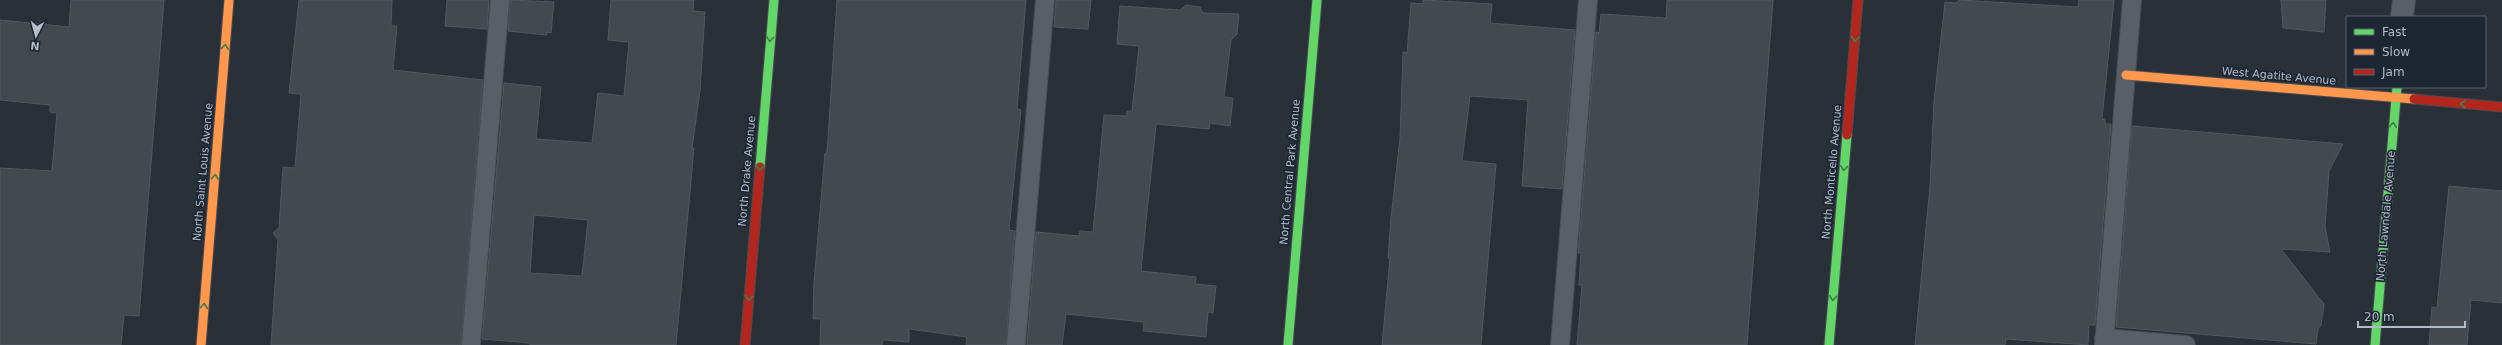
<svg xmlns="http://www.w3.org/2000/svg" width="2502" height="345" font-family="'DejaVu Sans',sans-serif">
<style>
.building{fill:#444950;stroke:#52575f;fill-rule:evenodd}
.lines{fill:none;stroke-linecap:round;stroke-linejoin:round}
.lane-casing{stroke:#484c53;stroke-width:20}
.street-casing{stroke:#484c53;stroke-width:24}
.fast-casing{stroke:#484c53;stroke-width:11}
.slow-casing{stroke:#484c53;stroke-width:11}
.jam-casing{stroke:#484c53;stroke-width:11}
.lane{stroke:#5a5e66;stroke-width:18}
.street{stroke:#5a5e66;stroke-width:22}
.fast{stroke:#63d668;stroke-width:9}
.slow{stroke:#ff974d;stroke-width:9}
.jam{stroke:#b3261e;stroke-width:9}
.oneway{stroke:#407e4e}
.labels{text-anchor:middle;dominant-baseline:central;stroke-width:3.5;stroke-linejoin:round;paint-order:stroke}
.street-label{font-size:11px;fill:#b4bcc9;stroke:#1d2633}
</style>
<rect width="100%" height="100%" fill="#2a3038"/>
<path class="building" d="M 71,0 L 164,0 L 139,316 L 124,315 L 121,345 L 0,345 L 0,168 L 52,171 L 57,113 L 50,112 L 50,105 L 0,100 L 0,20 L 69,27 Z
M 299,0 L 392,0 L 391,26 L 397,26 L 393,70 L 483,80 L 461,345 L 271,345 L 278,240 L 273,233 L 279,228 L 283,167 L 295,168 L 301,94 L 289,93 Z
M 447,0 L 489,0 L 487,29 L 445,26 Z
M 510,0 L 554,2 L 551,33 L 547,32 L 547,35 L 508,31 Z
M 611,0 L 694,0 L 693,11 L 705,12 L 700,91 L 692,148 L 694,148 L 676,345 L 530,345 L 530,343 L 482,339 L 504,83 L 541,87 L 536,139 L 592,143 L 598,93 L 624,96 L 629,42 L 608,40 ZM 534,215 L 588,220 L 582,276 L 530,273 Z
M 837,0 L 1026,0 L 1017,109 L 1021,110 L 1009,230 L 1015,231 L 1006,345 L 966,345 L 967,337 L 909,329 L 909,342 L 883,340 L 882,345 L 820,345 L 821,319 L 813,319 L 814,283 L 825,153 L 827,153 Z
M 1056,0 L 1091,0 L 1088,29 L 1054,27 Z
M 1423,0 L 1492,4 L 1490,23 L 1575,30 L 1562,189 L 1522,186 L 1528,100 L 1470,96 L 1462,161 L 1496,164 L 1481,345 L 1382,345 L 1390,258 L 1388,258 L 1391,218 L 1400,138 L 1403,52 L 1407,53 L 1411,3 L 1423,4 Z
M 1667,0 L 1773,0 L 1747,345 L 1577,345 L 1582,285 L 1579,285 L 1581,253 L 1578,253 L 1596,32 L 1599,33 L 1601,14 L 1666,18 Z
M 1959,0 L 2078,7 L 2079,0 L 2114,0 L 2102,119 L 2105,120 L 2105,124 L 2111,124 L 2095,325 L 2089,325 L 2088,345 L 2006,339 L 2005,345 L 1915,345 L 1930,186 L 1934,101 L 1945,2 L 1956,3 Z
M 2281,0 L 2326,0 L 2324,32 L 2283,28 Z
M 1186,5 L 1200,7 L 1203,13 L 1239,14 L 1237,34 L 1231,40 L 1224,97 L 1233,98 L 1230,126 L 1210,123 L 1209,129 L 1156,124 L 1141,271 L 1196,277 L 1195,284 L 1216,286 L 1213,313 L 1208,312 L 1206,337 L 1143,331 L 1144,322 L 1066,314 L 1062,345 L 1027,345 L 1036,232 L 1079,236 L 1080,231 L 1093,232 L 1104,115 L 1127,116 L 1127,111 L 1132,111 L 1139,46 L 1117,44 L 1120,6 L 1180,10 Z
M 2132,126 L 2343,144 L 2329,171 L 2325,226 L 2330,252 L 2281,249 L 2324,304 L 2321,325 L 2318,329 L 2316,344 L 2116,327 Z
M 2449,186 L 2502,191 L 2502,303 L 2471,300 L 2467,345 L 2429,345 L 2432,307 L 2437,308 Z"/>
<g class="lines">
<defs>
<path id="lane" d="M 2104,338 L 2186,345
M 471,345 L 500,0
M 1016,345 L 1045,0
M 1560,345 L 1588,0
M 2104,345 L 2132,0"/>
<path id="street" d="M 2402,17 L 2404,0"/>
<path id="fast" d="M 760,167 L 774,0
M 1288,345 L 1317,0
M 1829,345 L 1847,135
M 2375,345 L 2397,87"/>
<path id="slow" d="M 2126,75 L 2414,99
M 201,345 L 229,0"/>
<path id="jam" d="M 2414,99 L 2502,107
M 1847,135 L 1858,0
M 745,345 L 760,167"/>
</defs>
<use href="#lane" class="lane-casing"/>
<use href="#street" class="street-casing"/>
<use href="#fast" class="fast-casing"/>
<use href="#slow" class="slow-casing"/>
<use href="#jam" class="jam-casing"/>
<use href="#lane" class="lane"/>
<use href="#street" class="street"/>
<use href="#fast" class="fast"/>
<use href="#slow" class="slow"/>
<use href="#jam" class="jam"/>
</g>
<defs><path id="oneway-chevron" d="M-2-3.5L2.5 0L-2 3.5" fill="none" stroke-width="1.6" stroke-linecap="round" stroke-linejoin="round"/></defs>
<g class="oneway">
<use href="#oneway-chevron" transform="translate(770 39) rotate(95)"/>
<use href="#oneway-chevron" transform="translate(1855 39) rotate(95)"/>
<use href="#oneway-chevron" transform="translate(225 47) rotate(-85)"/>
<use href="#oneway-chevron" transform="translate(2463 104) rotate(-175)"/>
<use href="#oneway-chevron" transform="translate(2393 125) rotate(-85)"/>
<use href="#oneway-chevron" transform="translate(760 168) rotate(95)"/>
<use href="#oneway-chevron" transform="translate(1844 168) rotate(95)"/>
<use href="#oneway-chevron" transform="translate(215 177) rotate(-85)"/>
<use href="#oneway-chevron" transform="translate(749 298) rotate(95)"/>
<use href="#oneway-chevron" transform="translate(1833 298) rotate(95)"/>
<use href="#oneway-chevron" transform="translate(204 306) rotate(-85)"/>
</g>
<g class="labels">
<g class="street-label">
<text transform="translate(2279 76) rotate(5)">West Agatite Avenue</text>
<text transform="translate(747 171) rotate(-85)">North Drake Avenue</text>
<text transform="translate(203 172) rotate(-85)">North Saint Louis Avenue</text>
<text transform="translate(1290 172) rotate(-85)">North Central Park Avenue</text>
<text transform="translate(1832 172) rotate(-85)">North Monticello Avenue</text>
<text transform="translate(2386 216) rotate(-85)">North Lawndale Avenue</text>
</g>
</g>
<rect x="2346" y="16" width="140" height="72" fill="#1d2633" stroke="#59626f"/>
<rect x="2354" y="29" width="20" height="6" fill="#63d668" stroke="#59626f"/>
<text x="2382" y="36" font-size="12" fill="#b4bcc9">Fast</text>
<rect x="2354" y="49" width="20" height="6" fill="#ff974d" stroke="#59626f"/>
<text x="2382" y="56" font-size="12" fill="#b4bcc9">Slow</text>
<rect x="2354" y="69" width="20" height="6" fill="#b3261e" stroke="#59626f"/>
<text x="2382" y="76" font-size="12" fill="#b4bcc9">Jam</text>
<g transform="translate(36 36) rotate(186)" stroke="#1d2633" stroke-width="3" paint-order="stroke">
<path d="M0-3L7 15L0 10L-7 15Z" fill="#b4bcc9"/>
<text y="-6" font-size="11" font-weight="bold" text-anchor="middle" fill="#b4bcc9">N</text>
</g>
<path d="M2358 321v6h107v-6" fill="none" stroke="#b4bcc9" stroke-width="2"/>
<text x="2364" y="321" font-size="12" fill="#b4bcc9" stroke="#1d2633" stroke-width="3" paint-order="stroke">20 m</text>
</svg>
